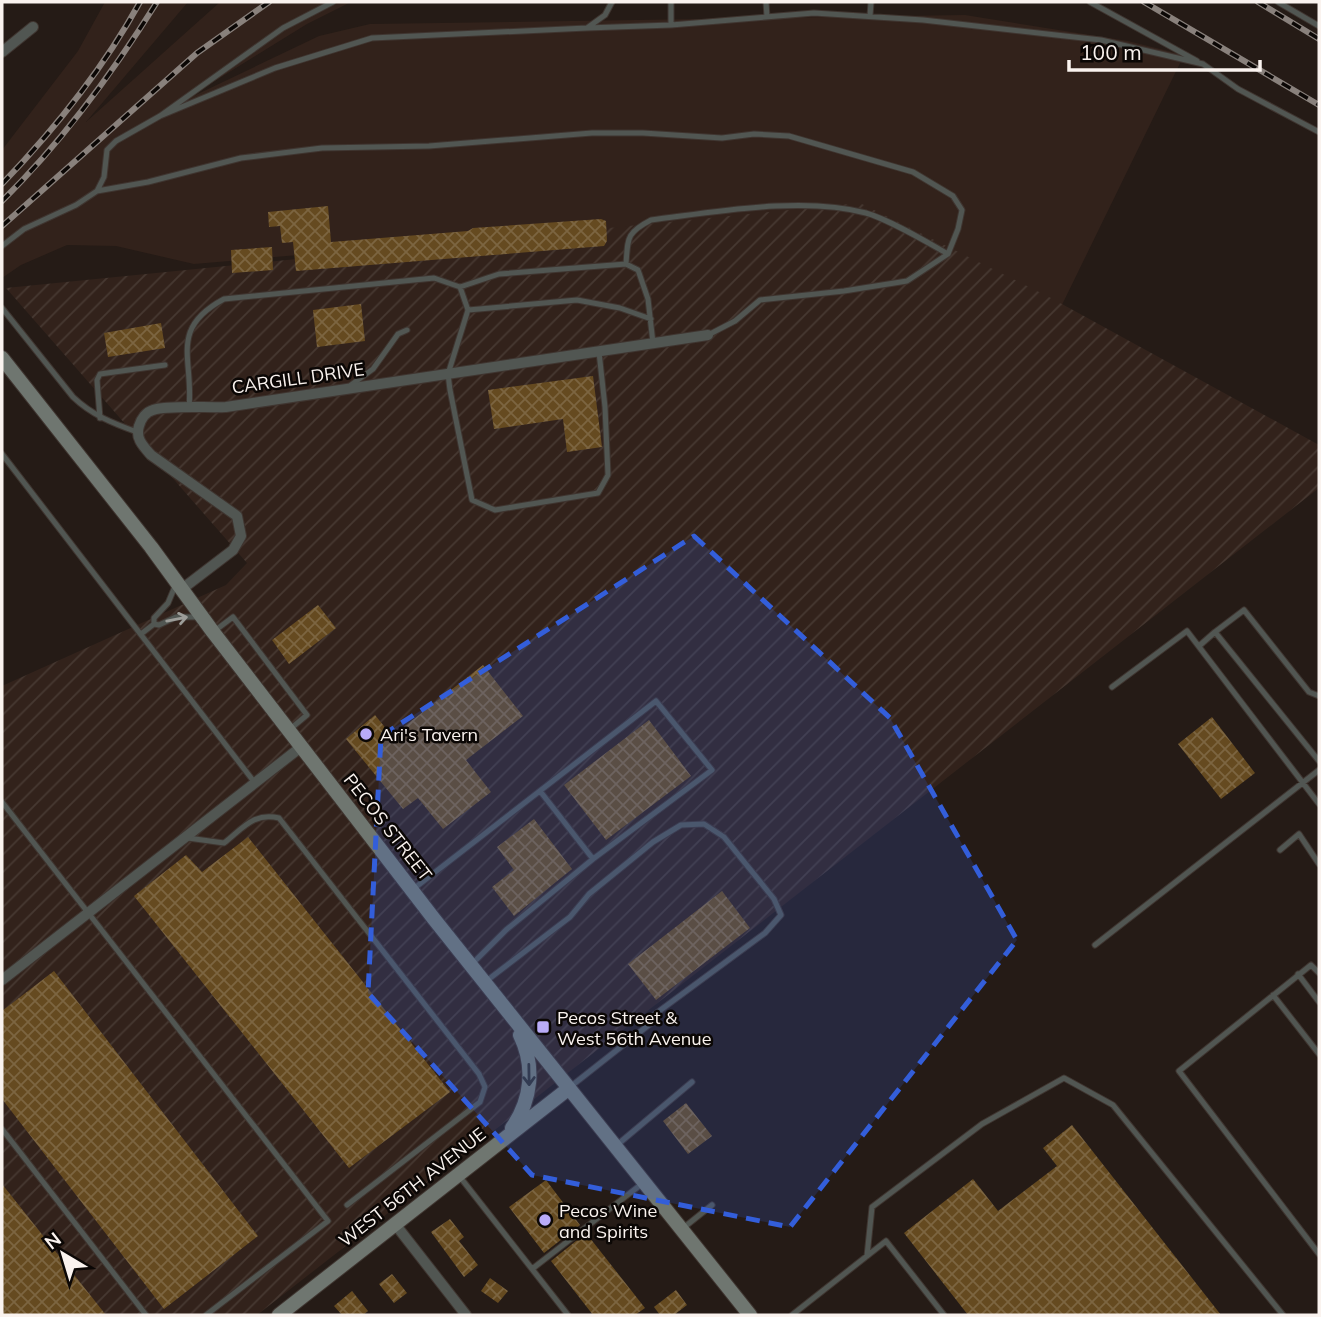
<svg xmlns="http://www.w3.org/2000/svg" width="1321" height="1317" font-family="Mulish,sans-serif">
<style>
.built{fill:#32221b}
.industrial{fill:url(#industrial-furrows)}
.building{fill:url(#building-cross-hatch)}
.lines{fill:none;stroke-linecap:round;stroke-linejoin:round}
.lane-casing{stroke:#3f3530;stroke-width:7}
.street-casing{stroke:#3f3530;stroke-width:12}
.secondary-casing{stroke:#3f3530;stroke-width:16}
.lane{stroke:#515652;stroke-width:5}
.street{stroke:#515652;stroke-width:10}
.secondary{stroke:#6f7670;stroke-width:14}
.rail-casing{stroke:#89817c;stroke-width:6}
.rail{stroke:#0b0705;stroke-width:3.5;stroke-dasharray:10;stroke-linecap:butt}
.oneway{stroke:#9d9d99}
.oneway2{stroke:#333330}
.marked{fill:#335eda;fill-opacity:0.2;stroke:#335eda;stroke-width:5;stroke-dasharray:14 9;stroke-linejoin:round}
.poi-dot{fill:#b9abf7;stroke:#0b0705;stroke-width:2.5}
.labels{text-anchor:middle;dominant-baseline:central;stroke-width:5;stroke-linejoin:round;paint-order:stroke}
.street-label{font-size:18px;fill:#faf3ef;stroke:#0b0705}
.poi-label{font-size:18px;fill:#faf3ef;stroke:#0b0705;text-anchor:start}
</style>
<defs>
<pattern id="industrial-furrows" width="10" height="10" patternUnits="userSpaceOnUse" patternTransform="scale(1.75)"><rect width="10" height="10" fill="#32221b"/><path d="M-1 1l2-2M0 10L10 0M9 11l2-2" fill="none" stroke="#463831"/></pattern>
<pattern id="building-cross-hatch" width="8" height="8" patternUnits="userSpaceOnUse" patternTransform="scale(1.75)"><rect width="8" height="8" fill="#654a20"/><path d="M0 0l8 8M0 8l8-8" fill="none" stroke="#7c6541"/></pattern>
</defs>
<rect width="100%" height="100%" fill="#251b16"/>
<path class="built" d="M 105,2 L 188,2 L 86,122 L 220,2 L 351,2 L 307,24 L 181,102 L 319,36 L 370,24 L 965,15 L 1128,41 L 1184,55 L 1058,313 L 799,212 L 194,264 L 116,246 L 67,245 L 21,265 L 2,278 L 2,150 L 78,51 Z"/>
<path class="industrial" d="M 860,203 L 1051,298 L 1319,445 L 1319,488 L 257,1315 L 2,1315 L 2,686 L 226,585 L 247,563 L 6,288 Z"/>
<path class="building" d="M 328,206 L 331,242 L 468,231 L 473,228 L 601,219 L 606,221 L 607,241 L 604,246 L 296,271 L 293,242 L 282,243 L 280,226 L 269,227 L 268,212 Z
M 272,247 L 273,270 L 232,273 L 231,250 Z
M 361,304 L 365,341 L 317,347 L 313,310 Z
M 161,323 L 165,348 L 108,357 L 104,333 Z
M 593,376 L 602,447 L 567,452 L 563,419 L 494,429 L 488,390 Z
M 318,605 L 336,628 L 289,664 L 272,640 Z
M 483,665 L 523,716 L 466,760 L 491,792 L 443,829 L 418,798 L 403,809 L 346,739 L 375,715 L 392,736 Z
M 1212,717 L 1255,773 L 1221,799 L 1178,744 Z
M 649,720 L 691,776 L 606,840 L 564,785 Z
M 534,819 L 572,869 L 514,916 L 492,887 L 514,870 L 497,847 Z
M 248,837 L 450,1092 L 349,1168 L 134,896 L 186,855 L 202,872 Z
M 722,891 L 750,928 L 656,1000 L 628,964 Z
M 54,971 L 258,1236 L 164,1309 L 2,1099 L 2,1011 Z
M 686,1103 L 712,1136 L 688,1154 L 663,1121 Z
M 1072,1125 L 1221,1315 L 968,1315 L 904,1233 L 973,1179 L 998,1211 L 1057,1166 L 1043,1148 Z
M 546,1180 L 580,1225 L 544,1253 L 509,1207 Z
M 2,1184 L 106,1315 L 2,1315 Z
M 450,1219 L 464,1237 L 459,1241 L 478,1265 L 464,1277 L 431,1232 Z
M 586,1233 L 645,1308 L 635,1315 L 593,1315 L 551,1261 Z
M 392,1274 L 407,1293 L 394,1303 L 379,1284 Z
M 490,1278 L 508,1291 L 498,1303 L 481,1291 Z
M 676,1290 L 687,1305 L 674,1315 L 660,1315 L 654,1307 Z
M 352,1291 L 368,1311 L 363,1315 L 342,1315 L 334,1306 Z"/>
<g class="lines">
<defs>
<path id="lane" d="M 766,2 L 767,17
M 1090,2 L 1197,61
M 1278,2 L 1319,26
M 870,16 L 871,2
M 671,25 L 671,2
M 587,28 L 671,25 L 814,13 L 923,20 L 1101,40 L 1203,64 L 1238,89 L 1319,132
M 160,116 L 275,68 L 372,38 L 587,28 L 605,15 L 612,2
M 97,191 L 148,182 L 241,158 L 322,148 L 429,146 L 592,133 L 643,133 L 722,138 L 754,134 L 789,136 L 913,172 L 953,196 L 962,210 L 958,229 L 948,254 C 925,241 890,220 866,213 C 802,196 716,212 651,220 C 626,233 628,238 626,264
M 2,246 L 24,229 L 76,205 L 97,191 L 104,177 L 107,150 L 116,141 L 160,116 L 283,28 L 333,2
M 460,287 L 499,274 L 626,264 L 638,270 L 648,299 L 653,343
M 2,308 L 73,397 C 92,415 112,423 137,432
M 468,310 L 577,300 L 620,308 L 651,319
M 708,335 L 735,321 L 760,300 L 844,291 L 907,281 L 948,254
M 351,385 L 373,369 L 398,334 L 407,330
M 189,408 C 194,359 168,329 224,299 L 434,278 L 460,287 L 468,310 L 448,374 L 450,390 L 472,500 L 495,510 L 598,493 L 608,475 L 605,407 L 599,352
M 100,418 L 97,380 L 100,374 L 165,365
M 2,454 L 255,783
M 154,624 L 159,625 L 176,617 L 198,617
M 213,632 L 233,617 L 307,715 L 289,730
M 1215,632 L 1244,610 L 1309,692 L 1319,696
M 141,634 L 154,624 L 154,618 L 168,603 L 176,584
M 1199,646 L 1215,632 L 1319,761
M 1112,687 L 1187,631 L 1319,804
M 2,802 L 328,1221 L 206,1315
M 188,838 L 224,843 C 243,828 254,812 279,818 L 479,1074 L 485,1087 L 480,1102 L 347,1205
M 1280,850 L 1299,834 L 1319,864
M 412,890 L 656,701 L 712,770 L 593,859
M 1095,945 L 1319,770
M 471,965 L 506,930 L 593,859 L 540,791
M 1319,973 L 1311,965 L 1179,1071 L 1319,1254
M 1298,974 L 1319,1002
M 485,982 L 570,917 L 589,894 L 653,842 L 681,825 L 704,824 L 724,837 L 774,899 L 781,915 L 765,933 L 647,1020
M 1273,995 L 1319,1054
M 570,1087 L 650,1024
M 2,1129 L 146,1315
M 617,1145 L 692,1082
M 460,1177 L 568,1315
M 682,1229 L 712,1205
M 867,1256 L 872,1207 L 982,1124 L 1064,1078 L 1113,1105 L 1283,1315
M 532,1269 L 643,1183
M 792,1315 L 886,1241 L 944,1315"/>
<path id="street" d="M 2,52 L 33,27
M 182,589 L 233,550 L 241,536 L 237,516 L 151,455 C 143,446 135,438 139,426 C 141,419 146,412 153,410 C 167,405 209,408 226,407 L 708,335
M 2,980 L 301,747
M 395,1224 L 466,1315"/>
<path id="secondary" d="M 2,358 L 151,547 L 213,632 L 434,919 L 750,1315
M 512,1128 C 532,1099 535,1066 520,1035
M 279,1315 L 568,1089"/>
</defs>
<use href="#lane" class="lane-casing"/>
<use href="#street" class="street-casing"/>
<use href="#secondary" class="secondary-casing"/>
<use href="#lane" class="lane"/>
<use href="#street" class="street"/>
<use href="#secondary" class="secondary"/>
<defs>
<path id="rail" d="M 1144,2 L 1319,105
M 1258,2 L 1319,39
M 2,184 C 55,129 103,69 140,2
M 2,201 C 63,141 112,74 157,2
M 2,226 L 197,53 L 269,2"/>
</defs>
<use href="#rail" class="rail-casing"/>
<use href="#rail" class="rail"/>
</g>
<defs><path id="oneway-shaft" d="M-6 0H5M1.5-3L5.5 0L1.5 3" fill="none" stroke-width="1.6" stroke-linecap="round" stroke-linejoin="round" transform="scale(1.75)"/></defs>
<use class="oneway" href="#oneway-shaft" transform="translate(177 619) rotate(-11)"/>
<use class="oneway2" href="#oneway-shaft" transform="translate(529 1075) rotate(89)"/>
<path class="marked" d="M 694,536 L 890,718 L 1017,940 L 790,1227 L 532,1175 L 368,993 L 381,736 Z"/>
<g class="poi-dot">
<circle cx="366" cy="734" r="7"/>
<rect x="536" y="1020" width="14" height="14" rx="3.5"/>
<circle cx="545" cy="1220" r="7"/>
</g>
<g class="labels">
<g class="street-label">
<text transform="translate(298 378) rotate(-8)">CARGILL DRIVE</text>
<text transform="translate(388 827) rotate(52)">PECOS STREET</text>
<text transform="translate(412 1187) rotate(-38)">WEST 56TH AVENUE</text>
</g>
<g class="poi-label">
<text x="380" y="734">Ari's Tavern</text>
<text x="557" y="1017">Pecos Street &amp;<tspan x="557" dy="21">West 56th Avenue</tspan></text>
<text x="559" y="1210">Pecos Wine<tspan x="559" dy="21">and Spirits</tspan></text>
</g>
</g>
<rect width="1321" height="1317" fill="none" stroke="#faf3ef" stroke-width="7"/>
<g transform="translate(63 1254) rotate(322)" stroke="#0b0705" stroke-width="5" paint-order="stroke">
<path d="M0-5L12 26L0 18L-12 26Z" fill="#faf3ef"/>
<text y="-10" font-size="19" font-weight="bold" text-anchor="middle" fill="#faf3ef">N</text>
</g>
<path d="M1069 60v10h191v-10" fill="none" stroke="#faf3ef" stroke-width="3.5"/>
<text x="1080" y="60" font-size="21" fill="#faf3ef" stroke="#0b0705" stroke-width="5" paint-order="stroke">100 m</text>
</svg>
